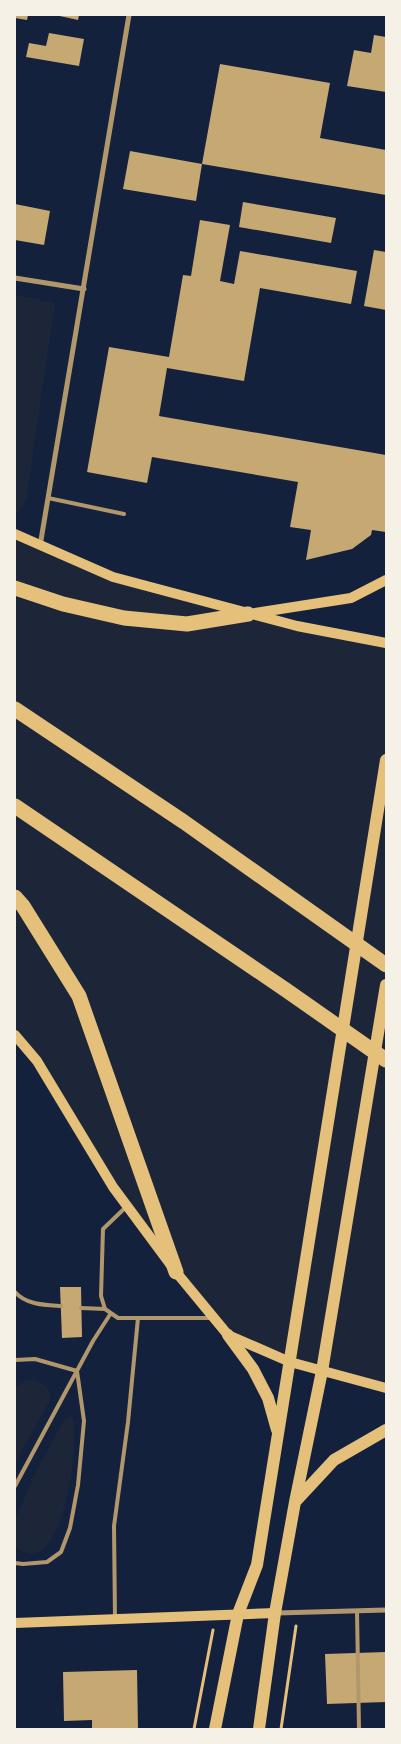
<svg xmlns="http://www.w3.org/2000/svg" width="401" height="1744" font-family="Inter,sans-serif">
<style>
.green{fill:#1d2539}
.building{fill:#c6a872}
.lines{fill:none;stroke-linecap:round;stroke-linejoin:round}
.path{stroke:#e5c07b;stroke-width:3}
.service{stroke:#b1986c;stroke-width:4}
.minor{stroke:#b1986c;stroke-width:5}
.secondary{stroke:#e5c07b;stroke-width:10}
.primary{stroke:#e5c07b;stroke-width:12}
.motorway{stroke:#e5c07b;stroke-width:15}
</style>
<rect width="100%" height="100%" fill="#14213d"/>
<path class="green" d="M 15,295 L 55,303 L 26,501 L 18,512 L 15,513 Z
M 15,534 L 113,577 L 386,643 L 386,1388 L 322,1371 L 228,1335 L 176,1272 L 15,1035 Z
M 27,1380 C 40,1380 50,1386 51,1399 L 15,1463 L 15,1387 Z
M 69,1417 L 73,1418 C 80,1444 62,1588 15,1546 L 15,1520 L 36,1472 L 64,1420 Z"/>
<path class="building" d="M 15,15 L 28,15 L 27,20 L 15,18 Z
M 55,15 L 79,15 L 78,20 Z
M 49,33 L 84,39 L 79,66 L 26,57 L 29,43 L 46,46 Z
M 374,35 L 386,37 L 386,92 L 347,86 L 354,50 L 371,53 Z
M 220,64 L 330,83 L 320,138 L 386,150 L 386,195 L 202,164 Z
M 130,151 L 202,164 L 196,201 L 123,189 Z
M 243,202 L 336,218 L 331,243 L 239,227 Z
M 15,204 L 50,211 L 44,245 L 15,240 Z
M 200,220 L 230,225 L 220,281 L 234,284 L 240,251 L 357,271 L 351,304 L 260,288 L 244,381 L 167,368 L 159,416 L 386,455 L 386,532 L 372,530 L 371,535 L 352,549 L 306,560 L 311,530 L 290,527 L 298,482 L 152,457 L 147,483 L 87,472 L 109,347 L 169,357 L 183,275 L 191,276 Z
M 374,250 L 386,252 L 386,310 L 364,306 Z
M 60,1287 L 81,1287 L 82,1337 L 62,1338 Z
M 386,1652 L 386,1702 L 327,1704 L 325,1654 Z
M 137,1670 L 138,1729 L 92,1729 L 92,1720 L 64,1721 L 63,1672 Z"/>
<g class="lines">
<path class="path" d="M 194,1729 L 213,1630
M 281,1729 L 296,1626"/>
<path class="service" d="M 48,498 L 124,514
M 15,1292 C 26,1305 46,1305 61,1306
M 81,1308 L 105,1309 L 118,1318 L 212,1318
M 105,1309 L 101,1296 L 103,1229 L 126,1207
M 15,1360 L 35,1359 L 77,1371 L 84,1421 L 78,1485 L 70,1528 L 61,1552 L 47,1562 L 23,1564 L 15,1563
M 15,1486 L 93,1341 L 111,1313
M 357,1611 L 359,1729
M 115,1619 L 114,1526 L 128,1422 L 138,1318"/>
<path class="minor" d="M 15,278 L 84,289
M 40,546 L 129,15
M 277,1613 L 386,1610"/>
<path class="secondary" d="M 15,534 L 113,577 L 297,626 L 386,643
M 255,613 L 351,598 L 386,580
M 15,1035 L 37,1061 L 113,1187 L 176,1272 L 228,1335 L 290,1362 L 386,1388
M 15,1623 L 275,1613"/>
<path class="primary" d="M 228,1335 L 253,1369 L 268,1398 L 277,1430
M 295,1502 L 334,1460 L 386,1430
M 215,1729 L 238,1614 L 257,1565 L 386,760
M 259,1729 L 275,1613 L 295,1502 L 322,1371 L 386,985"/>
<path class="motorway" d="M 15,588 L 63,604 L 124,618 L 187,624 L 248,614
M 15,709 L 184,822 L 386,965
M 15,806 L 286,990 L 386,1060
M 15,897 L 23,906 L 79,996 L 176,1272"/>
</g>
<rect width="401" height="1744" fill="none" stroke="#f6f1e7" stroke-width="32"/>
</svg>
